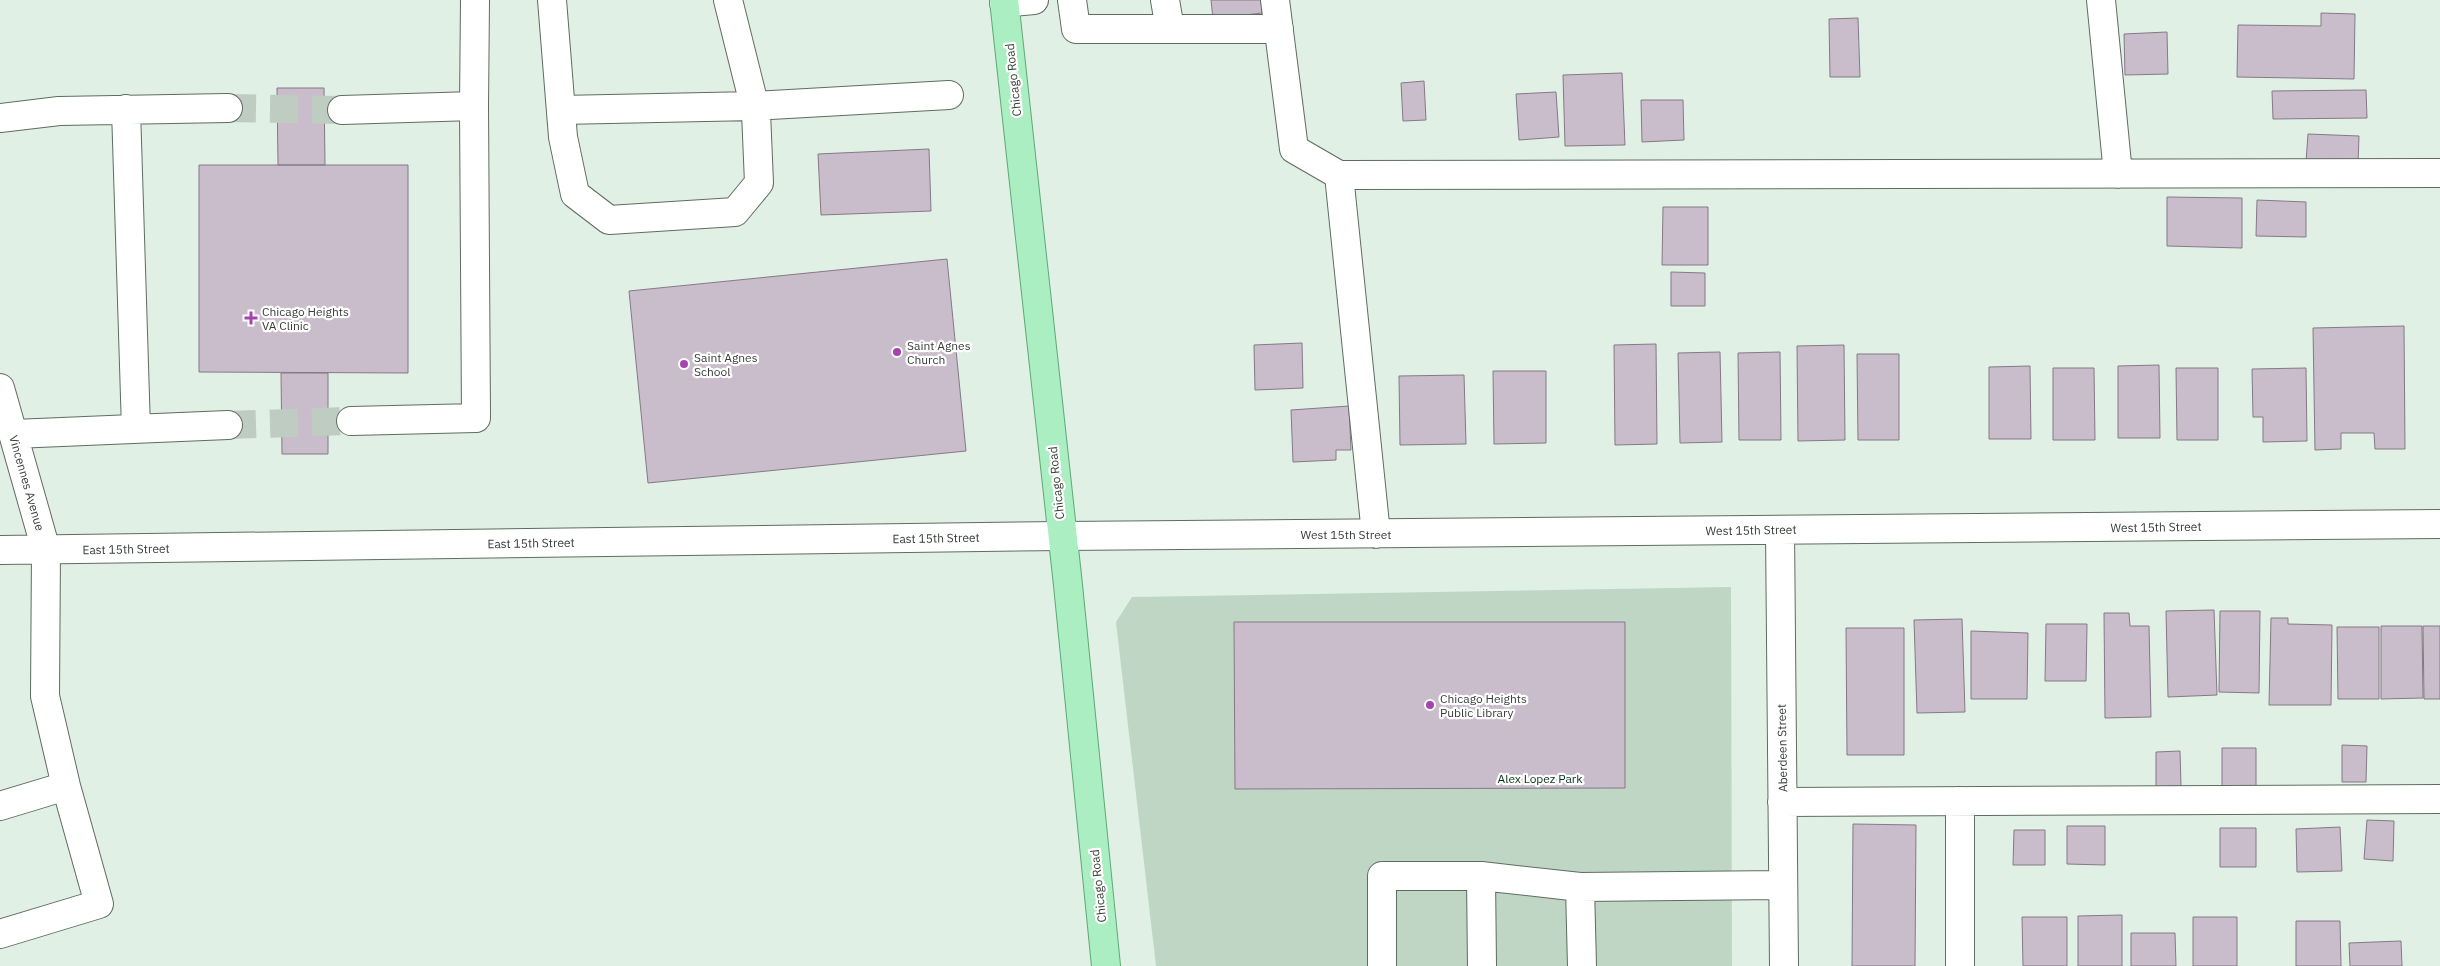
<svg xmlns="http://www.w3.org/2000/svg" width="2440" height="966" font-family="'IBM Plex Sans',sans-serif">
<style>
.green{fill:#bed6c3}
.building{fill:#cabdcb;stroke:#857986}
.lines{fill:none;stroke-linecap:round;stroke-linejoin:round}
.minor-tunnel{stroke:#beccc2;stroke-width:28;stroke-dasharray:28 14;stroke-linecap:butt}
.minor-casing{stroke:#5f6c62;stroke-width:30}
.major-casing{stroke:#5da976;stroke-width:30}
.minor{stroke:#fff;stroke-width:28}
.major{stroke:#aaeec1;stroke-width:28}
.poi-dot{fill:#a445ae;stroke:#fff;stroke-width:2}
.labels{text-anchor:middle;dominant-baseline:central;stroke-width:4.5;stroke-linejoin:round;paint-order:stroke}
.street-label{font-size:12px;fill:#373d38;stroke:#fff}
.poi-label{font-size:12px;fill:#373d38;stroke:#fff;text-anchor:start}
.park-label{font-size:12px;fill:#043418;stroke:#fff}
</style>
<rect width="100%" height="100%" fill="#e0f0e4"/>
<path class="green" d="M 1731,587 L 1732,966 L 1156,966 L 1116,622 L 1132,597 Z"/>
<path class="building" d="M 1211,0 L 1261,0 L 1262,13 L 1213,19 Z
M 2321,13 L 2355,14 L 2354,79 L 2237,77 L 2238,25 L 2321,26 Z
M 1858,18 L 1860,77 L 1830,77 L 1829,19 Z
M 2167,32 L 2168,74 L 2125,75 L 2124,34 Z
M 1622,73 L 1625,145 L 1565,146 L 1563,75 Z
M 1424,81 L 1426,120 L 1403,121 L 1401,83 Z
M 277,88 L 324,88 L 325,165 L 278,165 Z
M 2366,90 L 2367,118 L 2273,119 L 2272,91 Z
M 1556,92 L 1559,137 L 1519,140 L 1516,94 Z
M 1641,100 L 1683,100 L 1684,140 L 1642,142 Z
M 2308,134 L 2359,136 L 2358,164 L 2306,162 Z
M 929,149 L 931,211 L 821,215 L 818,154 Z
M 199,165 L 408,165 L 408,373 L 199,372 Z
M 2167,197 L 2242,198 L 2242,248 L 2167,246 Z
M 2257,200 L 2306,202 L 2306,237 L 2256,236 Z
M 1663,207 L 1708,207 L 1708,265 L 1662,265 Z
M 947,259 L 966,451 L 648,483 L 629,291 Z
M 1671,272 L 1705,273 L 1705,306 L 1671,306 Z
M 2404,326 L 2405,449 L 2375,449 L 2374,433 L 2341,433 L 2341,449 L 2315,450 L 2313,328 Z
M 1302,343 L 1303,388 L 1255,390 L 1254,345 Z
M 1656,344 L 1657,444 L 1615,445 L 1614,345 Z
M 1844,345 L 1845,440 L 1798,441 L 1797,346 Z
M 1720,352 L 1722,442 L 1680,443 L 1678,353 Z
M 1780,352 L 1781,440 L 1739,440 L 1738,353 Z
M 1857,354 L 1899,354 L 1899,440 L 1858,440 Z
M 2159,365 L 2160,438 L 2118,438 L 2118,366 Z
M 2030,366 L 2031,439 L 1989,439 L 1989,367 Z
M 2053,368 L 2094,368 L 2095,440 L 2053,440 Z
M 2176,368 L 2218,368 L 2218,440 L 2177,440 Z
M 2306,368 L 2307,441 L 2263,442 L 2263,417 L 2253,417 L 2252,369 Z
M 1493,371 L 1546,371 L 1546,443 L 1494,444 Z
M 281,373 L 328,373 L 328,454 L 282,454 Z
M 1464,375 L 1466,444 L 1400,445 L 1399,376 Z
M 1349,406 L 1351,450 L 1336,450 L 1336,460 L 1293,462 L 1291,410 Z
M 2214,610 L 2217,695 L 2168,697 L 2166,611 Z
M 2220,611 L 2260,611 L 2259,693 L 2219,692 Z
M 2104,613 L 2129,613 L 2130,626 L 2149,626 L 2151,717 L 2105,718 Z
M 2271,618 L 2288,618 L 2288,624 L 2332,625 L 2331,705 L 2269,705 Z
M 1962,619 L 1965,712 L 1917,713 L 1914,620 Z
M 1234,622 L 1625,622 L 1625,788 L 1235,789 Z
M 2046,624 L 2087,624 L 2086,681 L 2045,681 Z
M 2381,626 L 2422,626 L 2423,698 L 2381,699 Z
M 2423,626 L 2440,626 L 2440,699 L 2424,699 Z
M 2337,627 L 2379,627 L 2379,699 L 2338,699 Z
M 1846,628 L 1904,628 L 1904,755 L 1847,755 Z
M 1971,631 L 2028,633 L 2027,699 L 1971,699 Z
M 2342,745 L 2367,746 L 2366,782 L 2342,782 Z
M 2222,748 L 2256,748 L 2256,788 L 2222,788 Z
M 2180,751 L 2181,786 L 2156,787 L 2156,752 Z
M 2367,820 L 2394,821 L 2393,861 L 2364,859 Z
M 1853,824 L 1916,825 L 1915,966 L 1852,966 Z
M 2067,826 L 2105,826 L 2105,865 L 2067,864 Z
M 2340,827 L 2342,871 L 2297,872 L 2296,829 Z
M 2220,828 L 2256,828 L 2256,867 L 2220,867 Z
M 2014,830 L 2045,830 L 2045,865 L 2013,865 Z
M 2122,915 L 2122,966 L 2078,966 L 2078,916 Z
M 2022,917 L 2067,917 L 2067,966 L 2023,966 Z
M 2193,917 L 2237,917 L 2237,966 L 2193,966 Z
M 2296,921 L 2340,921 L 2341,966 L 2296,966 Z
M 2131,933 L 2175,933 L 2176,966 L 2131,966 Z
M 2401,941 L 2402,966 L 2350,966 L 2349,943 Z"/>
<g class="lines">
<path class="minor-tunnel" d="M 228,108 L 342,110
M 228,425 L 351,421"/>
<defs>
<path id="minor" d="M 552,0 L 563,137 L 575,194 L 609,220 L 735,212 L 759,183 L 756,112 L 728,0
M 1072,0 L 1076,29 L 1279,29
M 1165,0 L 1170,29
M 1275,0 L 1294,149 L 1339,175 L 1376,534
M 2101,0 L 2118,174
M 1004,3 L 1034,0
M 474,106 L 475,0
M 126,109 L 136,429
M 342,110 L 474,106 L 476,418 L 351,421
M 561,110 L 754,106 L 949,95
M 0,118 L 59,111 L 228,108
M 1339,175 L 2440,173
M 0,388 L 46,550 L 45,696 L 66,786 L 99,904 L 0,934
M 14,434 L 228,425
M 1780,530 L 1784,966
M 0,550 L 1062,536 L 2440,524
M 1960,801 L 1960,966
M 1782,802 L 2440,799
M 0,806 L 66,786
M 1481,876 L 1482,966
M 1580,887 L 1582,966
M 1382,966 L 1382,876 L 1481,876 L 1580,887 L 1783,885"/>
<path id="major" d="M 1004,0 L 1068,585 L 1106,966"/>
</defs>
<use href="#minor" class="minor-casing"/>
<use href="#major" class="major-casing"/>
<use href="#minor" class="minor"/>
<use href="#major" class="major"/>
</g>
<g class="poi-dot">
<path d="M248.5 310.5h5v5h5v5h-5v5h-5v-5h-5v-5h5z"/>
<circle cx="897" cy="352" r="5"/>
<circle cx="684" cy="364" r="5"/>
<circle cx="1430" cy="705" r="5"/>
</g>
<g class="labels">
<g class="street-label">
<text transform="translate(1013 80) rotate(-96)">Chicago Road</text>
<text transform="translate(27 483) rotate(74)">Vincennes Avenue</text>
<text transform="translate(1056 483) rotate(-96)">Chicago Road</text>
<text transform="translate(2156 527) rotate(-1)">West 15th Street</text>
<text transform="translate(1751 530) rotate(-1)">West 15th Street</text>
<text x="1346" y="534">West 15th Street</text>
<text transform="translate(936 538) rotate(-1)">East 15th Street</text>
<text transform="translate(531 543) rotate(-1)">East 15th Street</text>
<text transform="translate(126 549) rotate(-1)">East 15th Street</text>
<text transform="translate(1782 748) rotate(-91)">Aberdeen Street</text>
<text transform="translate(1098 886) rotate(-96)">Chicago Road</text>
</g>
<g class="poi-label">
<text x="262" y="311">Chicago Heights<tspan x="262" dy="14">VA Clinic</tspan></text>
<text x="907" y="345">Saint Agnes<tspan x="907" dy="14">Church</tspan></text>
<text x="694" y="357">Saint Agnes<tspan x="694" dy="14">School</tspan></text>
<text x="1440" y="698">Chicago Heights<tspan x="1440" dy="14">Public Library</tspan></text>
</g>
<g class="park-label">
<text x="1540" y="778">Alex Lopez Park</text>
</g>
</g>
</svg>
